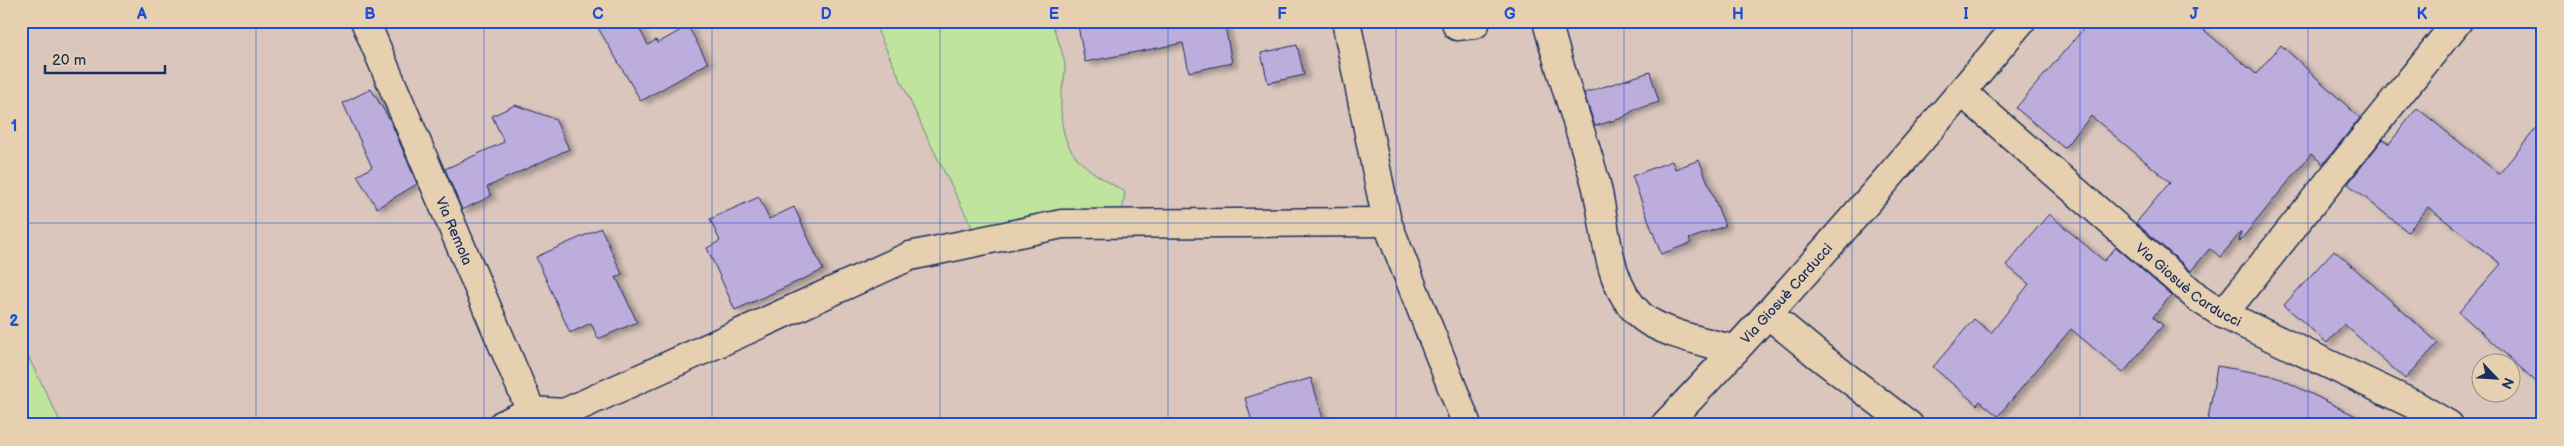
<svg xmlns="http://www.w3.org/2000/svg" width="2564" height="446" font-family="'Balsamiq Sans',sans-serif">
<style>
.green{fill:#c0e39d;stroke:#6e897e}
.building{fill:#bdaddd;stroke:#1b2f5e;filter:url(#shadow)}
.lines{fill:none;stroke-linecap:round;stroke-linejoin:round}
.street-casing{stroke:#1b2f5e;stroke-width:31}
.secondary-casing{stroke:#1b2f5e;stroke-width:31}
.street{stroke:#e6d0af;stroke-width:28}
.secondary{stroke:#e6d0af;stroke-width:28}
.grid{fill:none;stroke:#1d4ed8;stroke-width:1;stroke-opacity:0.55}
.labels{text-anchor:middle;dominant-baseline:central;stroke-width:5;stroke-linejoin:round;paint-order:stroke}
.street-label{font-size:14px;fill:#1b2f5e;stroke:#e6d0af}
.neatline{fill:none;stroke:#1d4ed8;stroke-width:2}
.grid-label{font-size:16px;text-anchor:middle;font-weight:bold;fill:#1d4ed8}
</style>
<defs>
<filter id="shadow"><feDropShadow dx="5.5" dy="3" stdDeviation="2.5" flood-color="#0004"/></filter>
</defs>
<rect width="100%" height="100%" fill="#dac6bd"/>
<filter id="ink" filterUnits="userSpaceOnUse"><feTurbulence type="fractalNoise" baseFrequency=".02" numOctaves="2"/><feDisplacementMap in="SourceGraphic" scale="10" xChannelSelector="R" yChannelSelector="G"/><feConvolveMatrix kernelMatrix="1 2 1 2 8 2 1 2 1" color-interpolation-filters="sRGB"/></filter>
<g filter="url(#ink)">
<path class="green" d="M 873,21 L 1051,21 C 1056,35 1063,51 1065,65 C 1066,76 1061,88 1061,99 C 1059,156 1082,166 1125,192 L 1122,213 L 976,235 L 928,139 Z
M 21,342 L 62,425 L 21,425 Z"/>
<path class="building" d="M 594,21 L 635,21 L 648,45 L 656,40 L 658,43 L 688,26 L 708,63 L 641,101 Z
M 1077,21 L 1224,21 L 1232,63 L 1189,72 L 1183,43 L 1085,62 Z
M 2090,21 L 2193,21 L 2256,74 L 2281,45 L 2360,118 L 2323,164 L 2311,154 L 2239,242 L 2241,232 L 2220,257 L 2210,248 L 2191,271 L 2136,223 L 2170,182 L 2091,116 L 2064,148 L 2016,108 Z
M 1297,45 L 1304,75 L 1268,83 L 1261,53 Z
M 1650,72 L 1659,102 L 1634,110 L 1622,118 L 1595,126 L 1584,93 Z
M 371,89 L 391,122 L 417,184 L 377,208 L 357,176 L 372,167 L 343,103 Z
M 515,105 L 555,119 L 569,149 L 487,187 L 491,196 L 462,210 L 445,169 L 504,142 L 492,116 Z
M 2417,108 L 2499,174 L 2543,120 L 2543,388 L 2459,312 L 2501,264 L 2428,207 L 2408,232 L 2348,184 L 2383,139 L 2389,144 Z
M 1699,160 L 1725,226 L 1689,239 L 1691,243 L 1661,254 L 1632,176 L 1672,161 L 1675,169 Z
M 759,197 L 769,219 L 794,207 L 823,270 L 735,310 L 707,248 L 720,241 L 710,219 Z
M 2049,214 L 2104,261 L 2116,247 L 2171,295 L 2153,317 L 2163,325 L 2123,373 L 2071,329 L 1998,416 L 1980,401 L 1977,405 L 1933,367 L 1974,319 L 1991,333 L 2029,284 L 2006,265 Z
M 601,228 L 622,274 L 616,277 L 637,322 L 598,339 L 591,323 L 570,333 L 536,257 Z
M 2334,250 L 2438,343 L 2405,379 L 2344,324 L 2327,343 L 2284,305 Z
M 2217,366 L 2275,376 L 2374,425 L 2207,425 Z
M 1311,378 L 1325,425 L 1253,425 L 1245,398 Z"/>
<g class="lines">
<defs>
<g id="street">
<path id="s1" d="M 365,21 L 531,411 L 502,425"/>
<path d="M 1346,21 L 1387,222 L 1467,425"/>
<path d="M 1456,21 L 1457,26 L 1475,24"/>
<path d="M 1547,21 C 1561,76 1581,130 1596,184 C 1607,227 1605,283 1640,315 C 1659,333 1710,343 1735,350"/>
<path id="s2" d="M 1962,92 L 2198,298 L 2223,314 L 2417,406 L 2449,425"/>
<path d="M 1768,314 L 1819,356 L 1909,425"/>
<path d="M 2223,314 L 2458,21"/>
<path d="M 531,411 L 564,413 L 910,256 L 1062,224 L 1387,222"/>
</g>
<g id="secondary">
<path id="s3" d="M 1665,425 C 1789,295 1906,159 2021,21"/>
</g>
</defs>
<use href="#street" class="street-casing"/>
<use href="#secondary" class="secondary-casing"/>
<use href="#street" class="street"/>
<use href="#secondary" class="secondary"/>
</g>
</g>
<path class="grid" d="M 256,21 L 256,425M 484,21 L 484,425M 712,21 L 712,425M 940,21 L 940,425M 1168,21 L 1168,425M 1396,21 L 1396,425M 1624,21 L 1624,425M 1852,21 L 1852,425M 2080,21 L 2080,425M 2308,21 L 2308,425M 21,223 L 2543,223"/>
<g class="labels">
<g class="street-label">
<text stroke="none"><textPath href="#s1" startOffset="228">Via Remola</textPath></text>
<text stroke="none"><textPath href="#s2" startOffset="298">Via Giosuè Carducci</textPath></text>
<text stroke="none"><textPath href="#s3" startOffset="179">Via Giosuè Carducci</textPath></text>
</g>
</g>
<rect width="2564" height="446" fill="none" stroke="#e6d0af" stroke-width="55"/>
<g transform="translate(2496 378) rotate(115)"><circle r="24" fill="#e6d0af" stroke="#95908f"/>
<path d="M0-4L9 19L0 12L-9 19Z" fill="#1b2f5e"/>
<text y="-8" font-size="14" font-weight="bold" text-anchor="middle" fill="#1b2f5e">N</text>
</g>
<path d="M45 65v8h120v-8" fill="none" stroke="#1b2f5e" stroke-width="2.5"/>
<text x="52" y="65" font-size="15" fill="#1b2f5e" stroke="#e6d0af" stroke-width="4" paint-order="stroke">20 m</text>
<rect x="28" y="28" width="2508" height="390" class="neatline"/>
<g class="grid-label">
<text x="142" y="19">A</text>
<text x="370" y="19">B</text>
<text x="598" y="19">C</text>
<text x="826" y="19">D</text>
<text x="1054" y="19">E</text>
<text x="1282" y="19">F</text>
<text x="1510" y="19">G</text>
<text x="1738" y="19">H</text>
<text x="1966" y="19">I</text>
<text x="2194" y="19">J</text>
<text x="2422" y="19">K</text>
<text x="14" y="131">1</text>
<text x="14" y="326">2</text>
</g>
</svg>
